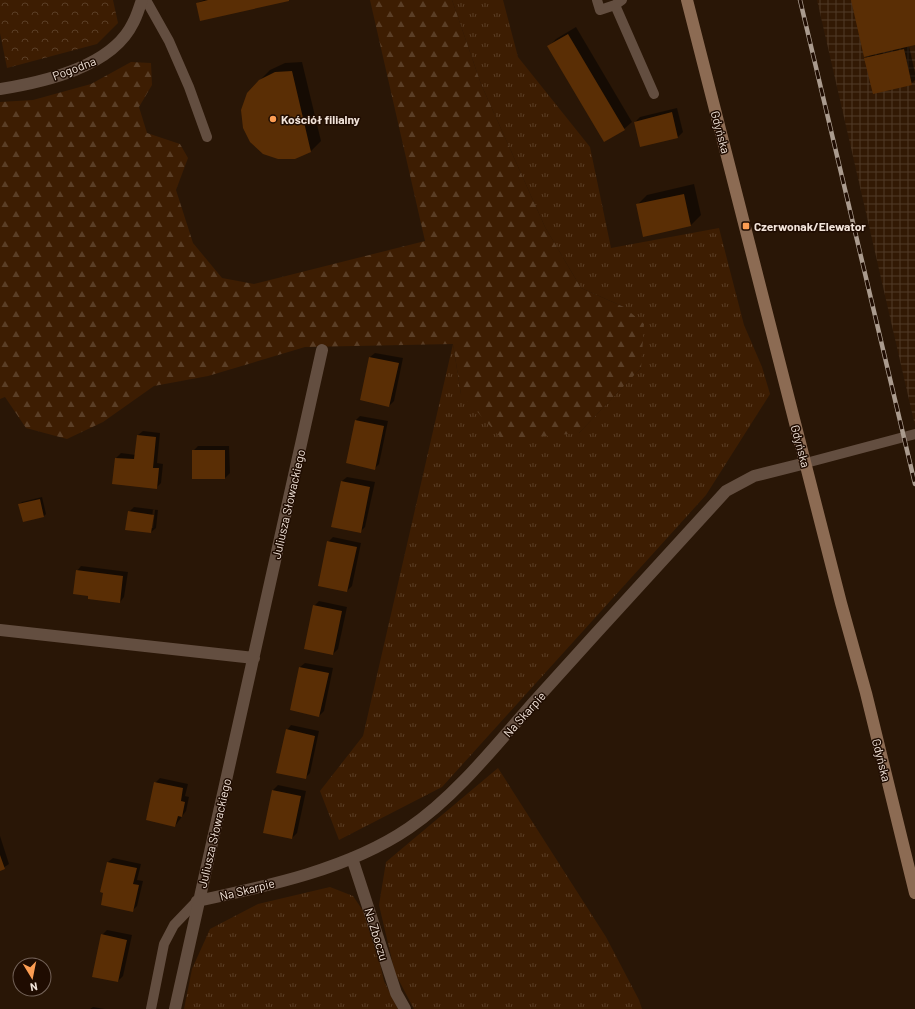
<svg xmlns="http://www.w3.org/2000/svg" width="915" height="1009" font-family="Barlow,sans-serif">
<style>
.industrial{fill:url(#industrial-grid)}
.grass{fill:url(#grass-tufts)}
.forest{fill:url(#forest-firs)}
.park{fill:url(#park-crowns)}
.shadow{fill:#0007;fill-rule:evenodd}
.building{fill:#5a2e05}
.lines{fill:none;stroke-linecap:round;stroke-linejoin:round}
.lane{stroke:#634e40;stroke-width:10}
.street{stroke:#634e40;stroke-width:12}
.secondary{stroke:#8c6b53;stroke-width:12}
.rail-casing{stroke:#aa9b8e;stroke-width:4.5}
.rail{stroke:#1f0c01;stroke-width:3;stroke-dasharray:9;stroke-linecap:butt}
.poi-dot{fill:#fc9d53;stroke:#1f0c01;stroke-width:1.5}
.labels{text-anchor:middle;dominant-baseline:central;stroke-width:3;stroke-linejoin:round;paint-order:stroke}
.street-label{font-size:12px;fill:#f2e4da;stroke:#1f0c01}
.poi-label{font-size:12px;font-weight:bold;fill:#f2e4da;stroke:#1f0c01;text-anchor:start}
</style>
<defs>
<pattern id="industrial-grid" width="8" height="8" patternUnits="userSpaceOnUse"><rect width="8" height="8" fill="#321904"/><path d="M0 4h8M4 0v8" fill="none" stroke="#503a28"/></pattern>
<pattern id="grass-tufts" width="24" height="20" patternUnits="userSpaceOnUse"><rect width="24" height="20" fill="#3d1d02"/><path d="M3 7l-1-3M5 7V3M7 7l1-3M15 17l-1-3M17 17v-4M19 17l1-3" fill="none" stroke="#5a3e26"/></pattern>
<pattern id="forest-firs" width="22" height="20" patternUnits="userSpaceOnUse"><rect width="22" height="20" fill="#3d1d02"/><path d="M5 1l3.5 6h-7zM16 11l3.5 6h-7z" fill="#5a3e26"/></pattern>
<pattern id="park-crowns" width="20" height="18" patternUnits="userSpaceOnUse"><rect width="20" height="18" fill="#3d1d02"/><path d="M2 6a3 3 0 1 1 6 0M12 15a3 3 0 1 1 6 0" fill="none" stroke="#5a3e26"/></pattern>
</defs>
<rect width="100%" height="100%" fill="#291606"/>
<path class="industrial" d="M 817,0 L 915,0 L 915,425 L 913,417 Z"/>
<path class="grass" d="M 452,0 L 503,0 L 518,57 L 590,147 L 611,248 L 719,228 L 744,325 L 762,367 L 770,394 L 706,495 L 442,787 L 339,840 L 320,791 L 363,736 L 453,344 L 461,394 L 579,433 L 641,368 L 624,307 L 581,288 L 545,227 L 481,84 Z
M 498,768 L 606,937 L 639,1000 L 642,1009 L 414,1009 L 395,973 L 379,905 L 386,862 Z
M 330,887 L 353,896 L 370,921 L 384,981 L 398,1009 L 184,1009 L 192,969 L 210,929 L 258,904 Z"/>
<path class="forest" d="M 370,0 L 452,0 L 481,84 L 545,227 L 581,288 L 624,307 L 644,324 L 641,368 L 579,433 L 503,440 L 461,394 L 453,344 L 305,347 L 208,376 L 154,386 L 103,422 L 67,439 L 26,428 L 5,397 L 0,399 L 0,102 L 33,100 L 91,84 L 131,62 L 151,63 L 152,85 L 139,107 L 147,133 L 180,144 L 188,158 L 176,190 L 193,243 L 222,278 L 254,284 L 425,241 Z"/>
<path class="park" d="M 0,0 L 113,0 L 118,23 L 97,44 L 7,68 L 0,33 Z"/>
<path class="shadow" d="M 204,0 L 287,0 L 197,3 Z
M 852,0 L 915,0 L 915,44 L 909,46 L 915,73 L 915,80 L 911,84 L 865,58 L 868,55 Z
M 576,27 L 632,122 L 624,129 L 549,46 L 556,39 Z
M 302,62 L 321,141 L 311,151 L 259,81 L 270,70 L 285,63 Z
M 677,108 L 683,132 L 678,137 L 635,122 L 640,117 Z
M 694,184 L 701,215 L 691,225 L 644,236 L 637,205 L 647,195 Z
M 375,353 L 403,358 L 394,401 L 389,406 L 370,357 Z
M 360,416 L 388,421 L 379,464 L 374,469 L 356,420 Z
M 143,431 L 160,433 L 157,463 L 163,464 L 161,483 L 156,488 L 116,458 L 121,453 L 136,455 L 138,435 Z
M 198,446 L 229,446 L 230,473 L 225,478 L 193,451 Z
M 347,477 L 375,482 L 365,527 L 360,532 L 342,481 Z
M 42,497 L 46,514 L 44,516 L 19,504 L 22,502 Z
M 134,507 L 158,510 L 156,528 L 151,532 L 129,512 ZM 153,509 L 155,510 L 153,528 L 151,528 Z
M 333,537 L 361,543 L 352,586 L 347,591 L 328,542 Z
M 81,566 L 128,572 L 124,597 L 120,602 L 77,571 Z
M 319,601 L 347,607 L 338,649 L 333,654 L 314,606 Z
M 305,663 L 333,668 L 324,711 L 319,716 L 300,667 Z
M 291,725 L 319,731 L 310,773 L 305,778 L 287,730 Z
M 160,778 L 188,784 L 185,796 L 189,797 L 186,811 L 175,826 L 155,783 Z
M 278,785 L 306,791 L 297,833 L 292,838 L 264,833 L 273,790 Z
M 0,836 L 9,864 L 0,870 Z
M 113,858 L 141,864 L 137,880 L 143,881 L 137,906 L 133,910 L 108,862 Z
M 107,930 L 132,935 L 123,976 L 118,981 L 102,935 Z
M 93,1007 L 105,1009 L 90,1009 Z"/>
<path class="building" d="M 208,0 L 289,0 L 289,1 L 200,21 L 196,3 Z
M 851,0 L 915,0 L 915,45 L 864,57 Z
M 568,34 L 625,130 L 604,142 L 547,46 Z
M 904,49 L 912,85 L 873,94 L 864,58 Z
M 292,71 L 311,152 L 295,159 L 278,159 L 263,154 L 250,142 L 243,128 L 241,110 L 247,93 L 259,80 L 275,72 Z
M 672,112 L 678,138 L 640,147 L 634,122 Z
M 684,194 L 691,226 L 643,237 L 636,204 Z
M 369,357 L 399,363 L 389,407 L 360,400 Z
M 355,420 L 384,426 L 375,470 L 346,463 Z
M 137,435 L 156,437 L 153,468 L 159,468 L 157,489 L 112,484 L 115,458 L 134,459 Z
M 192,450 L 225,450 L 225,479 L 192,479 Z
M 341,481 L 370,487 L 361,533 L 331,527 Z
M 40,499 L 44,517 L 23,522 L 18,504 Z
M 128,511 L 154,515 L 151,533 L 125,530 Z
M 327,541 L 357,547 L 347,592 L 318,586 Z
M 76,570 L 123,576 L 120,603 L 88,599 L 88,596 L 73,594 Z
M 313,605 L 342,611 L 333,655 L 304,649 Z
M 299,667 L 329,673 L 319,717 L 290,710 Z
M 286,729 L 315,736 L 306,779 L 276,773 Z
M 154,782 L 183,788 L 181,801 L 185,802 L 182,817 L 178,816 L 175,827 L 146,820 Z
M 272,790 L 301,796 L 292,839 L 263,833 Z
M 0,855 L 5,869 L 0,871 Z
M 107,862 L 137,868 L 133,884 L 139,885 L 133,912 L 101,905 L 103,893 L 100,892 Z
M 101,934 L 127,940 L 118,982 L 92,977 Z"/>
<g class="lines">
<path class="lane" d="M 146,0 L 169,41 L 189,87 L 207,137
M 597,0 L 600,10 L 615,5
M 622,0 L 615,5 L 654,94
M 806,463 L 915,434
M 151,1009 L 164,944 L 174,925 L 197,901"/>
<path class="street" d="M 0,89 C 44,82 112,67 133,23 C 137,16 139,8 142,0
M 0,630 L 254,658
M 352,858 L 396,993 L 405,1009
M 197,901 C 268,886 349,869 409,828 C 455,797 496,745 533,703 C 597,632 662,561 726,491 L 754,476 L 806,463
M 175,1009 L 322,350"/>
<path class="secondary" d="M 687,0 L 841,603 L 866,693 L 915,893"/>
<defs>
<path id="rail" d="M 800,0 L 915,484"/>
</defs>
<use href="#rail" class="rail-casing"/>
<use href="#rail" class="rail"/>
</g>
<g class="poi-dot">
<circle cx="273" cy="119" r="4"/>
<rect x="742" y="222" width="8" height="8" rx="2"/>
</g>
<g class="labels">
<g class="street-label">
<text transform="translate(74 68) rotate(-21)">Pogodna</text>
<text transform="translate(721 132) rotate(75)">Gdyńska</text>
<text transform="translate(801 446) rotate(75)">Gdyńska</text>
<text transform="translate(288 504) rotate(-77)">Juliusza Słowackiego</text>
<text transform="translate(524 714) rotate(-48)">Na Skarpie</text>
<text transform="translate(882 760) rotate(76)">Gdyńska</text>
<text transform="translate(214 833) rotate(-77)">Juliusza Słowackiego</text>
<text transform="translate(247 889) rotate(-14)">Na Skarpie</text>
<text transform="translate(377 934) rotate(73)">Na Zboczu</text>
</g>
<g class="poi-label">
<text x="281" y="119">Kościół filialny</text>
<text x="754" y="226">Czerwonak/Elewator</text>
</g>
</g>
<g transform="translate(32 977) rotate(170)"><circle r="19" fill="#1f0c01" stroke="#736258"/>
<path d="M0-3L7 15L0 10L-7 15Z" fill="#fc9d53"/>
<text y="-6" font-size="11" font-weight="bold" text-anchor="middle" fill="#f2e4da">N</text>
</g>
</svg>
